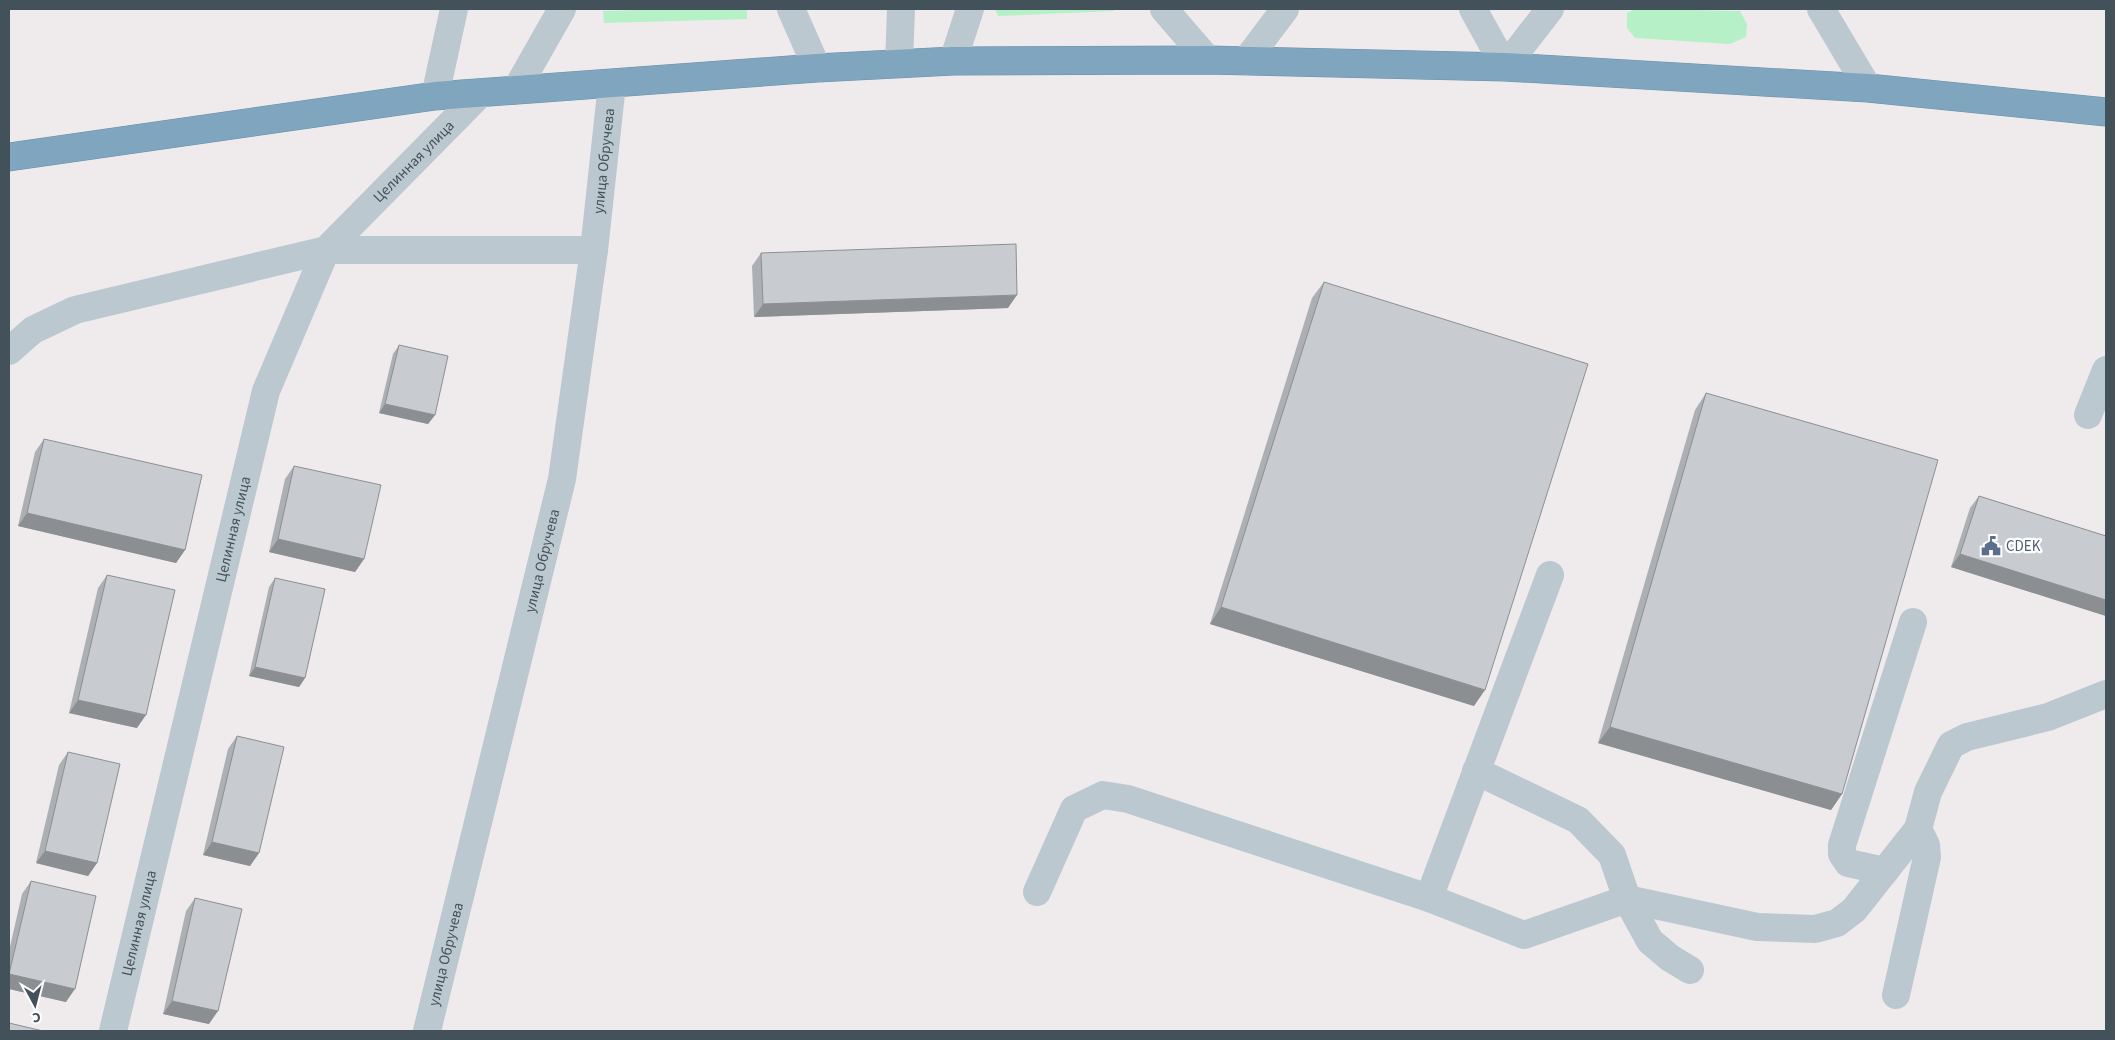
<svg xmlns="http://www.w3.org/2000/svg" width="2115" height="1040" font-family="'Source Sans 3',sans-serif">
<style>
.green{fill:#b6f0c7}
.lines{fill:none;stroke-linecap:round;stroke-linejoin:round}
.highway-casing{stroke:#6c8faa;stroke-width:29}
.minor{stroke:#bbc8cf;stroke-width:28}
.highway{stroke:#80a5be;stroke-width:28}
.wall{fill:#acafb4}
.shaded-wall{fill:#8c8f92}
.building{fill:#c8ccd1;stroke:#8c8f92}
.labels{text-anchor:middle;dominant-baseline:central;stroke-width:4.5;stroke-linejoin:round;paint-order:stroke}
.street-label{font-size:15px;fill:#43525a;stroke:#fff}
.service-label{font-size:15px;fill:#4e5e75;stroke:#fff;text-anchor:start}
</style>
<rect width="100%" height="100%" fill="#efebec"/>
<path class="green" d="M 674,9 L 747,9 L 747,19 L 604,23 L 603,11 Z
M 995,9 L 1115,9 L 1114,11 L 998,16 Z
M 1635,9 L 1740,11 L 1747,24 L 1746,37 L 1730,44 L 1635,38 L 1627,28 L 1627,13 Z"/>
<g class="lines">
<defs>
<path id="highway" d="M 9,157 L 435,96 L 817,68 L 953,61 L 1208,60 L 1505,67 L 1868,88 L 2106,112"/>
</defs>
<use href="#highway" class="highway-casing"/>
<g class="minor">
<path d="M 791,9 L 817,68"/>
<path d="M 1164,9 L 1208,60"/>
<path d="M 1473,9 L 1505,67 L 1550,9"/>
<path d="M 1821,9 L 1868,88"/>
<path d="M 953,61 L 970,9"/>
<path d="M 1246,61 L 1285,9"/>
<path d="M 899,63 L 901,9"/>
<path d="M 516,90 L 562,9"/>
<path d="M 435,96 L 454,9"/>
<path d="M 9,351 L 33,330 L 75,310 L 326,250 L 594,250"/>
<path d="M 2088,415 L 2106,370"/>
<path d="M 1476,771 L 1578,820 L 1612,855 L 1627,899 L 1650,941 L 1670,958 L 1690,970"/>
<path d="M 1885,871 L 1848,863 L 1842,854 L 1842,845 L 1913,622"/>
<path d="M 1037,892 L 1074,809 L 1103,795 L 1128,799 L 1429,898 L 1524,935 L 1627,899 L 1757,927 L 1815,929 L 1837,923 L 1854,910 L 1918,829 L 1928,792 L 1951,745 L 1967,737 L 2048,717 L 2106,694"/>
<path d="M 1429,898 L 1550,575"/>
<path d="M 1896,995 L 1927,857 L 1926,845 L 1918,829"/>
<path id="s1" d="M 113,1031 L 266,391 L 326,250 L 481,93"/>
<path id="s2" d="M 427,1031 L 562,479 L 594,250 L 612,84"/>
</g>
<use href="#highway" class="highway"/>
</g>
<path class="wall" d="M 761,253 L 1008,308 L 754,317 L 752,266 Z
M 1324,282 L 1474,706 L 1210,624 L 1312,298 Z
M 399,345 L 435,415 L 428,424 L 379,413 L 393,354 Z
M 1706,393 L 1842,794 L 1831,810 L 1598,743 L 1695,410 Z
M 44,439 L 185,550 L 176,563 L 18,526 L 35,452 Z
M 294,466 L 364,559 L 355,572 L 269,552 L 285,479 Z
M 1979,496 L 2106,536 L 2106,616 L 1951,567 L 1970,508 Z
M 107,575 L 137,728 L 69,713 L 98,588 Z
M 275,578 L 305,678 L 299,687 L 249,676 L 269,587 Z
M 237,736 L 259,853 L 250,866 L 203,855 L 228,749 Z
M 68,752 L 97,863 L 88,876 L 36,863 L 59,765 Z
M 31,881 L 66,1002 L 9,989 L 9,951 L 22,894 Z
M 195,898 L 209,1024 L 163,1014 L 186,911 Z"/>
<path class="shaded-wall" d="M 1017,295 L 1008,308 L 754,317 L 763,304 Z
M 385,404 L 435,415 L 428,424 L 379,413 Z
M 27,513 L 185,550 L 176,563 L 18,526 Z
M 278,539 L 364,559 L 355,572 L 269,552 Z
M 1960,554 L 2106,600 L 2106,616 L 1951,567 Z
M 1221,607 L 1485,690 L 1474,706 L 1210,624 Z
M 255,667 L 305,678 L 299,687 L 249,676 Z
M 78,700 L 146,715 L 137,728 L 69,713 Z
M 1610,727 L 1842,794 L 1831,810 L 1598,743 Z
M 212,842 L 259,853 L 250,866 L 203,855 Z
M 45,851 L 97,863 L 88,876 L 36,863 Z
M 9,974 L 75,989 L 66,1002 L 9,989 Z
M 172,1001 L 218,1011 L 209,1024 L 163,1014 Z"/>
<path class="building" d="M 1016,244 L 1017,295 L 763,304 L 761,253 Z
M 1324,282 L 1588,364 L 1485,690 L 1221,607 Z
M 399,345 L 448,356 L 435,415 L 385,404 Z
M 1706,393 L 1938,460 L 1842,794 L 1610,727 Z
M 44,439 L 202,475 L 185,550 L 27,513 Z
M 294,466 L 381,485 L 364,559 L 278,539 Z
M 1979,496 L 2106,536 L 2106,600 L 1960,554 Z
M 107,575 L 175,590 L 146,715 L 78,700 Z
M 275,578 L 325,589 L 305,678 L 255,667 Z
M 237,736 L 284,747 L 259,853 L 212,842 Z
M 68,752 L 120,764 L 97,863 L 45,851 Z
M 31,881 L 96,896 L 75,989 L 9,974 Z
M 195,898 L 242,909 L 218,1011 L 172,1001 Z
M 9,1023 L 43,1031 L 9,1031 Z"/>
<defs>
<symbol id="civic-bare" viewBox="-9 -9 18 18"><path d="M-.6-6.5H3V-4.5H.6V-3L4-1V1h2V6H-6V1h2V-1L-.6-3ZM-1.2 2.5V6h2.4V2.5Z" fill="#5c6f8a" stroke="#fff" stroke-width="2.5" paint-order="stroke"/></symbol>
</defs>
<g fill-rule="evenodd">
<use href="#civic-bare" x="1977" y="532" width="28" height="28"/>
</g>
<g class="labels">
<g class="street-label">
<text stroke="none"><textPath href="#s1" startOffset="936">Целинная улица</textPath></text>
<text stroke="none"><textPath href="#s2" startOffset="889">улица Обручева</textPath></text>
<text stroke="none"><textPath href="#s1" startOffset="516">Целинная улица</textPath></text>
<text stroke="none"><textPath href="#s2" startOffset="484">улица Обручева</textPath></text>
<text stroke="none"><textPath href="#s1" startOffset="111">Целинная улица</textPath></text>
<text stroke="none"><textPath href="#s2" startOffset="79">улица Обручева</textPath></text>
</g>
<g class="service-label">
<text x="2006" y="546">CDEK</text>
</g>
</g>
<rect width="2115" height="1040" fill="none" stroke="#43525a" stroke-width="20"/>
<g transform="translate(35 1005) rotate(173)" stroke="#ffffff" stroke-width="4" paint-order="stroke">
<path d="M0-4L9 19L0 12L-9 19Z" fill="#43525a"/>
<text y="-8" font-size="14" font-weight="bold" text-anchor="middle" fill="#43525a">С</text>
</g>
</svg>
